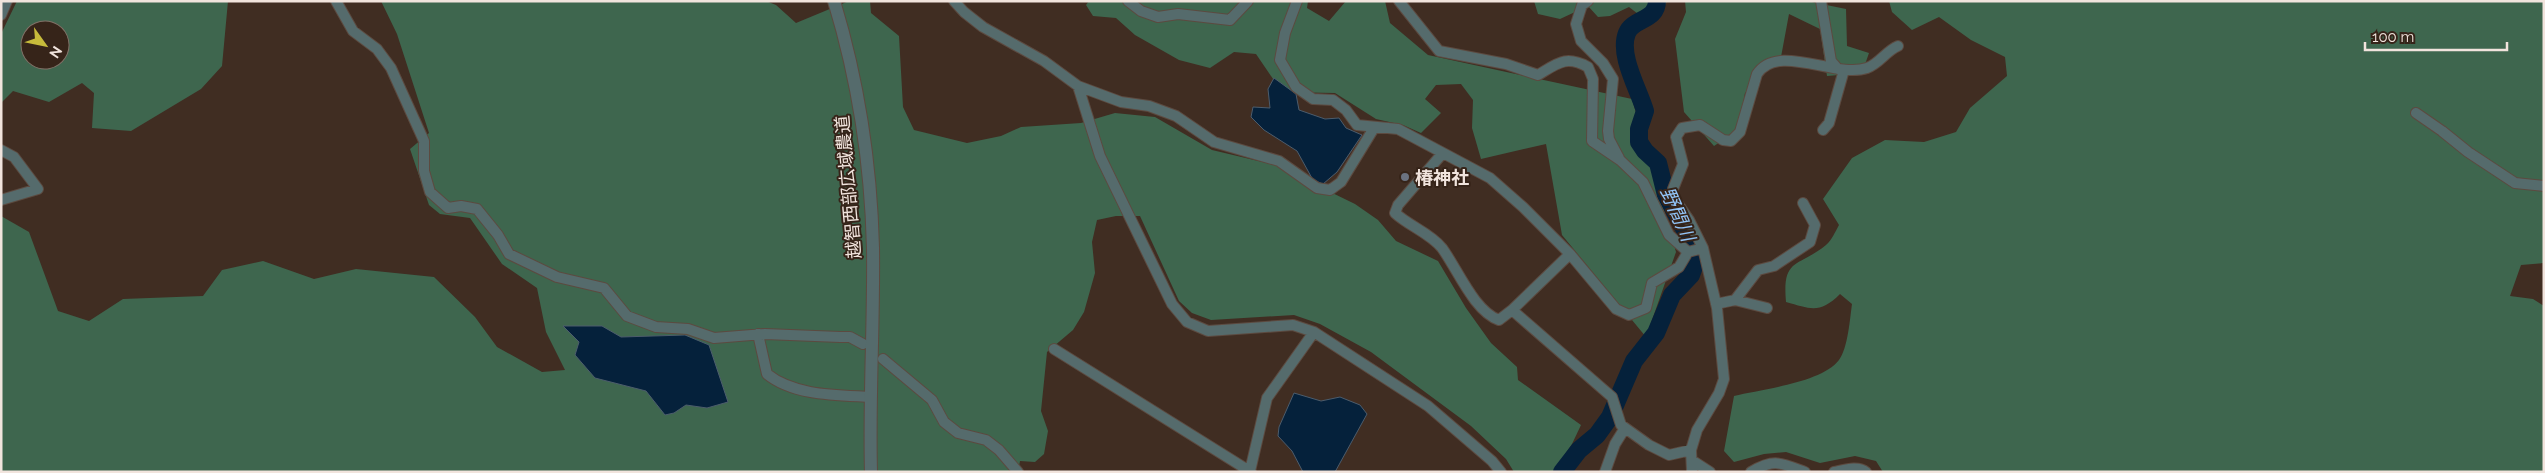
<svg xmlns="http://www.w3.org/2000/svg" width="2545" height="473" font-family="Raleway,'Noto Sans JP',sans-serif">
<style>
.forest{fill:#3e664e;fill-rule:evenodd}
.water{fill:#05213b;stroke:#4c5c6c}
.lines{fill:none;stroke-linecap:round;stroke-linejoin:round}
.river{stroke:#05213b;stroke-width:18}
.minor-casing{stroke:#5c4a40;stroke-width:12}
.tertiary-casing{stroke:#5c4a40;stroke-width:14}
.minor{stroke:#556b6c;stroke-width:10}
.tertiary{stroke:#556b6c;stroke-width:12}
.worship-dot{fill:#6b7280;stroke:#362419;stroke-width:2}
.labels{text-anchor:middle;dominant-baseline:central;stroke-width:4;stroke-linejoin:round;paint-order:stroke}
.poi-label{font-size:18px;font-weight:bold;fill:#f1e4dd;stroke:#362419;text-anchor:start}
.street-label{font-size:18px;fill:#f1e4dd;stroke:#362419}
.water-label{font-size:19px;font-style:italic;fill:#91c3f6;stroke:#362419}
</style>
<rect width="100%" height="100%" fill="#402d22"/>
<path class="forest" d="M 17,1 L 228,1 L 222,66 L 201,89 L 131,131 L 92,128 L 94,93 L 82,83 L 49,102 L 13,91 L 1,103 L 1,34 ZM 30,30 L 60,30 L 60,60 L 30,60 Z
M 381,1 L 766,1 L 776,5 L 796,23 L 849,1 L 870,1 L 871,13 L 899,36 L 903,107 L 914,130 L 967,143 L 1001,136 L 1021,127 L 1081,123 L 1115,113 L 1155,117 L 1212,150 L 1275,165 L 1355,204 L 1378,220 L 1396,241 L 1438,261 L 1466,308 L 1491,343 L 1517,367 L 1518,380 L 1581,425 L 1572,444 L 1553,472 L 1514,472 L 1506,459 L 1471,426 L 1371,352 L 1320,324 L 1294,315 L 1211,320 L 1192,313 L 1179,301 L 1140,216 L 1116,216 L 1097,220 L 1092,242 L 1095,273 L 1084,312 L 1073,330 L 1047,352 L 1041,411 L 1048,431 L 1044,454 L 1035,462 L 1020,461 L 1018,472 L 1,472 L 1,216 L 29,232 L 58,311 L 89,321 L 123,299 L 203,296 L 222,270 L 263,261 L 314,279 L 356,269 L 434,277 L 475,317 L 497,347 L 542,372 L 565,370 L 546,332 L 537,288 L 502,264 L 470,218 L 440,214 L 429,205 L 410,149 L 429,133 L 397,34 Z
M 1089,1 L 1308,1 L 1307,8 L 1329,21 L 1346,1 L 1385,1 L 1390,23 L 1428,55 L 1632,99 L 1676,252 L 1646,337 L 1562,235 L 1546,144 L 1481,159 L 1472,128 L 1473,100 L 1461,84 L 1436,85 L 1425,99 L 1441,113 L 1421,133 L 1403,125 L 1376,119 L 1335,93 L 1282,92 L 1256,54 L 1234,52 L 1210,68 L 1179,60 L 1135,35 L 1116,18 L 1093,16 L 1086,5 Z
M 1534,1 L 1667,1 L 1661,13 L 1642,17 L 1629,7 L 1610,16 L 1598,17 L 1588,6 L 1560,19 L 1538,14 Z
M 1685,1 L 1807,1 L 1846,9 L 1847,46 L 1869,53 L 1862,73 L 1827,76 L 1820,29 L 1789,14 L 1781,57 L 1745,93 L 1738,130 L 1714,146 L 1684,112 L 1675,39 L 1686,12 Z
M 1889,1 L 2544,1 L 2544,263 L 2521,265 L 2510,296 L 2533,299 L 2544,306 L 2544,472 L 1883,472 L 1876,461 L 1855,456 L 1820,463 L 1786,452 L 1764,454 L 1734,462 L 1724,451 L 1734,396 C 1762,389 1821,383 1839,360 C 1848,348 1850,318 1852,304 L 1840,294 C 1820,314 1811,309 1786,302 C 1782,257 1798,268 1826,245 C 1832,240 1835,232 1839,225 L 1823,199 L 1852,158 L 1885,140 L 1924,142 L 1956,132 L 1970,108 L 2007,76 L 2005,57 L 1971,40 L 1939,17 L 1912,30 L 1892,12 Z"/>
<path class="water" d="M 1274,78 L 1296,94 L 1299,110 L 1325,119 L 1339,118 L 1346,128 L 1362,135 L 1337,172 L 1323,184 L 1313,180 L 1297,151 L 1264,130 L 1251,117 L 1253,107 L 1270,108 L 1268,89 Z
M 563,326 L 602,326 L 621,337 L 685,335 L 709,345 L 728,402 L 707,408 L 686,405 L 674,413 L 665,415 L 646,391 L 595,378 L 575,355 L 579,342 Z
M 1294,393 L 1321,401 L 1340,397 L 1360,405 L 1367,414 L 1335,472 L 1303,472 L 1292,451 L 1278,436 L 1279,427 Z"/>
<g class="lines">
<path class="river" d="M 1562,472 L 1579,450 L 1597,435 L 1610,417 L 1634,361 L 1656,333 L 1672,295 L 1691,275 L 1696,261 L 1691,241 L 1666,195 L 1658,163 L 1645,151 L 1639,142 L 1639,129 L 1645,111 C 1639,90 1618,55 1627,33 C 1633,18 1657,21 1657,1"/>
<defs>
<path id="minor" d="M 336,1 L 353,31 L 377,49 L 391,68 L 424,141 L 424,171 L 430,192 L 448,208 L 461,206 L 477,209 L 498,235 L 509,254 L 557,277 L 604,288 L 627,316 L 656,327 L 688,329 L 714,338 L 765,334 L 840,337 L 850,337 L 863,344
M 954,1 L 964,12 L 983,27 L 1044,61 L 1078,86 L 1121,102 L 1149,106 L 1176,116 L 1214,142 L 1279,161 L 1317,188 L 1330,190 L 1341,182 L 1374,128
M 1128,1 L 1141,11 L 1158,17 L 1178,14 L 1230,20 L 1248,1
M 1297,1 L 1285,33 L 1280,60 L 1296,87 L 1313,99 L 1333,100 L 1346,110 L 1357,125 L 1398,129 L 1490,178 L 1523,207 L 1570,254 L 1616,309 L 1629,315 L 1646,308 L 1652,283 L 1679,267 L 1688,252 L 1703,248 L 1717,308 L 1724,379 L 1719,393 L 1697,430 L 1691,450 L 1692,472
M 1399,1 L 1439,51 L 1506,64 L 1538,75 C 1558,63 1566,55 1588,67 L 1593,79 L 1592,141 L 1620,160 L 1643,182 L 1669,235 L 1688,252
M 1588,1 L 1582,5 L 1576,24 L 1581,41 L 1603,63 L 1613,79 L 1608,131 L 1609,139 L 1619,158
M 1821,1 L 1831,61 L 1838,69
M 1,15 L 7,1
M 1078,86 L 1100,156 L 1172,304 L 1187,322 L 1208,331 L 1293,325 L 1314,332 L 1428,406 L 1492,461 L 1501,472
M 2416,113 L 2442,131 L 2468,152 L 2515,183 L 2544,186
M 1823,130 L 1829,123 L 1844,70
M 1,150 L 14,157 L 38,189 L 1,200
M 1442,154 L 1398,205 L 1395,213 C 1409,226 1430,233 1442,248 C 1458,270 1474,311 1499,320 L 1512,310
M 1703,248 L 1689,220 L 1673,197 L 1673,189 L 1683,164 L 1676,137 L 1682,128 L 1700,125 L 1723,140 L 1731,141 L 1740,132 L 1757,74 C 1778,42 1836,79 1867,68 C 1879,64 1886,51 1898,46
M 1570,254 L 1512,310 L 1612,397 L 1621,425 L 1649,445 L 1669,455 L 1691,450
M 1735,300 L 1767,308
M 1716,304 L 1735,300 L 1758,270 L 1774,266 L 1810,242 L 1815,225 L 1803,203
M 758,334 L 767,374 C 794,396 838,395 871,397
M 1054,349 L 1251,472
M 883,359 L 932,400 L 944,422 L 958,433 L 986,440 L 999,450 L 1018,472
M 1693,461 L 1710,472
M 1250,471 L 1267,398 L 1314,332
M 1605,472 L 1615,444 L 1625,428
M 1751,472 C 1774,458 1781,463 1805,472
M 1834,472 C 1844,470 1858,465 1866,472"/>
<path id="tertiary" d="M 834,1 C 858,80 871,166 873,248 C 874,323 869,397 871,472"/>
</defs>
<use href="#minor" class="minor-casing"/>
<use href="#tertiary" class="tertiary-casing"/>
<use href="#minor" class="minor"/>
<use href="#tertiary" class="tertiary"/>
</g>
<circle class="worship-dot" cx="1405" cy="177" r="5"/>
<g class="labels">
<g class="poi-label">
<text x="1415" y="177">椿神社</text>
</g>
<g class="street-label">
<text transform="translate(848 187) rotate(-95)">越智西部広域農道</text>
</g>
<g class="water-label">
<text transform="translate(1678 214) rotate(66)">野間川</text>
</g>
</g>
<rect width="2545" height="473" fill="none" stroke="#f1e4dd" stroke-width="5"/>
<g transform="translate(45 45) rotate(123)"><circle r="24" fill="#362419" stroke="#817167"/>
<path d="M0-4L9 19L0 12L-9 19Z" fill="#c7bb3b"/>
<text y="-8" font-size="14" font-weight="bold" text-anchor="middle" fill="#f1e4dd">N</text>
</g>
<path d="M2365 42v8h142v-8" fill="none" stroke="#f1e4dd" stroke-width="2.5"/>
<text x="2372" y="42" font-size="15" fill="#f1e4dd" stroke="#362419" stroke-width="4" paint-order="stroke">100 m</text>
</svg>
